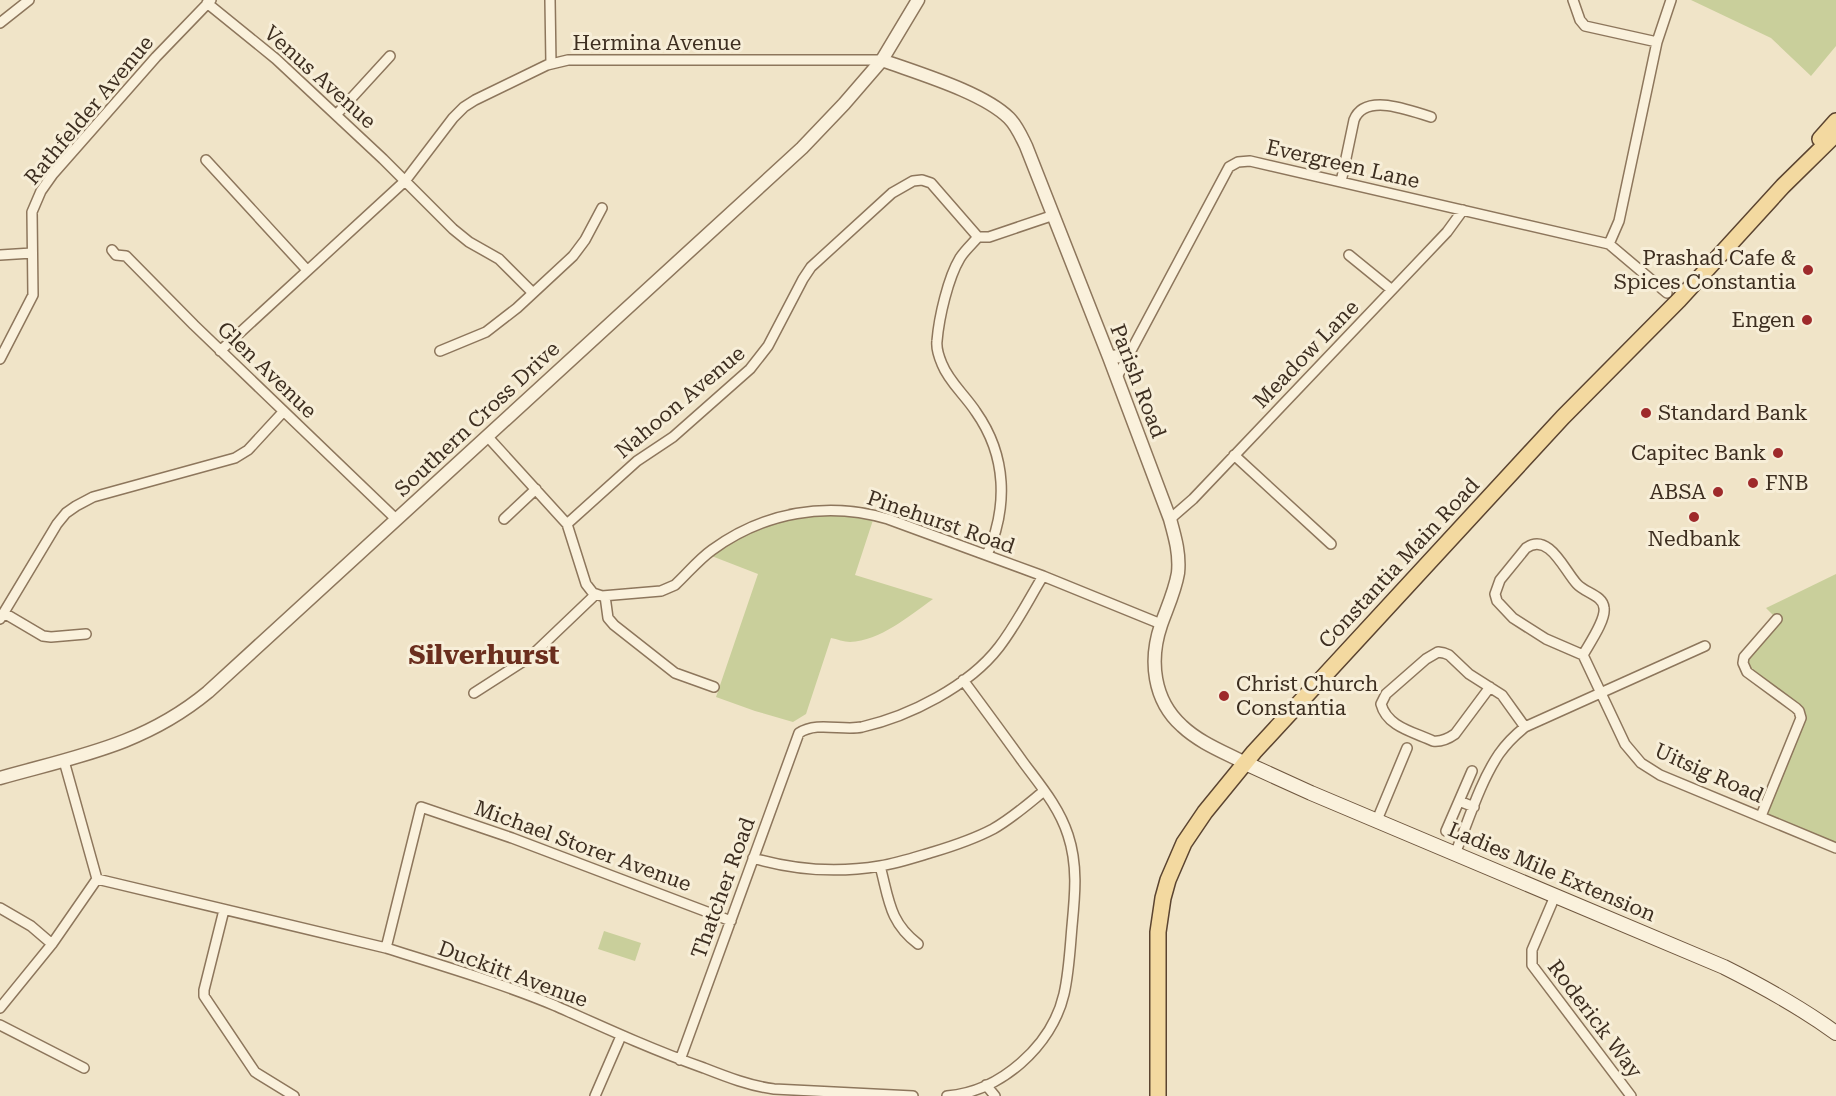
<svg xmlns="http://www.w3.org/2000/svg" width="1836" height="1096" font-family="'Roboto Serif',serif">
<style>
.green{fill:#c9cf9b}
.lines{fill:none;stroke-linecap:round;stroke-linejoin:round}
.minor-casing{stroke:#8d765c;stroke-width:12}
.tertiary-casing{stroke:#8d765c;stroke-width:15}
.secondary-casing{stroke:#6f573f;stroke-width:16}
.primary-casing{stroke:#5b4430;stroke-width:18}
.minor{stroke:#faf1dc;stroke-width:9}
.tertiary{stroke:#faf1dc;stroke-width:12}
.secondary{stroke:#faf1dc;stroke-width:14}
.primary{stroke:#f3d9a0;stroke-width:15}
.poi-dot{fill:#9e2a2b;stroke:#f7eed8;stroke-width:2}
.labels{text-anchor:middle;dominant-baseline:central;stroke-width:6;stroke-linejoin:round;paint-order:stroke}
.street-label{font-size:21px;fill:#3d2e20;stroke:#f7eed8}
.poi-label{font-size:21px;fill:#3d2e20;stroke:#f7eed8;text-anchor:end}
.district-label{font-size:27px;font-weight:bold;fill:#6b2e1e;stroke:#f7eed8}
</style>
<rect width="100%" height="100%" fill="#f0e4c8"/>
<path class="green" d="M 1691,0 L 1836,0 L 1836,46 L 1811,76 L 1771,38 Z
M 831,512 L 874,517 L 855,575 L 933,599 C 909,616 880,641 850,642 C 844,642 837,639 831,638 L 806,714 L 793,722 L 755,711 L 716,697 L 758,574 L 709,555 L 731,541 L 776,520 Z
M 1836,574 L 1836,846 L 1761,816 L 1801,715 L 1751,676 L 1744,657 L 1777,619 L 1766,608 Z
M 604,931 L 641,943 L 635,961 L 598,949 Z"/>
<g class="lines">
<defs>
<path id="minor" d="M 550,0 L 551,64
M 1573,0 L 1580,20 L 1585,26 L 1657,42
M 207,3 L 276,59 L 383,159 L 453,229 L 469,242 L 499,259 L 533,293
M 0,23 L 29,0
M 336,115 L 390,56
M 206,160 L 307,270
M 1341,182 L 1354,120 C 1365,92 1411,111 1431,117
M 978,237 C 972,244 965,250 960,258 C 948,278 939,317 937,341 C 936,349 939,357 942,364 C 949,382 965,395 976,412 C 1007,456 1008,507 987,555
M 978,237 L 989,237 L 1054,215
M 1609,244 L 1619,221 L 1657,42 L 1671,0
M 112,250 L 116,255 L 126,256 L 194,325 L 397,520
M 0,255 L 32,253
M 1349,255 L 1392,290
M 220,351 L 405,181 L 453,118 L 464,107 L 475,100 L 547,65 L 568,60 L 882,60
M 440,351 L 486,332 L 517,308 L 573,256 L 585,240 L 602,208
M 0,359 L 33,295 L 32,212 L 41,191 L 53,174 L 156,57 L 211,0
M 1117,377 L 1229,167 L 1238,162 L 1250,161 L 1609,244 L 1667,293
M 487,436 L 567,524 L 586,584 L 593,593 L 602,596 L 661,591 L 675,585 C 687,574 698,560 712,550 C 764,512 827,501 888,519 L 1043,576 L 1161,624
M 1234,455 L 1331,544
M 504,519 L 536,489
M 1170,519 L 1193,499 L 1447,232 L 1463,210
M 567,524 L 637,461 L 673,437 L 750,369 L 768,346 L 803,279 L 811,267 L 892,193 L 913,181 L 922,180 L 931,183 L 978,237
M 605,596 L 608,618 L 614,625 L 675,673 L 714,687
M 4,613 L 43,636 L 51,637 L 86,634
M 0,619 L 57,524 L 66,513 L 76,506 L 93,497 L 235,458 L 248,450 L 283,412
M 1583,655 C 1589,644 1606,620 1604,608 C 1603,595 1585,593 1577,584 C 1564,570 1549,532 1526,548 L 1500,580 L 1495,594 L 1497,601 L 1513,618 L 1546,639 L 1583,655 L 1625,744 L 1641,763 L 1660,775 L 1836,848
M 1490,687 L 1455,734 C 1448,739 1442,742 1433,741 C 1414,732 1387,727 1381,704 L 1386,694 L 1426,659 L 1438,652 L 1444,653 L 1449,655 L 1469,674 L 1502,695 L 1525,727
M 474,693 L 530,657 L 596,594
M 1472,771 L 1459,801 L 1474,807
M 1761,816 L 1801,718 L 1799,711 L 1796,708 L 1747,672 L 1743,663 L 1744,657 L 1777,619
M 1377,820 L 1407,748
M 1446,831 L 1459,801
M 1455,854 C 1468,822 1480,782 1499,754 C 1506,744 1515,735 1525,727 L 1705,646
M 753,858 C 794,870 838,873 880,866 C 898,863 916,857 933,852 C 953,846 974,839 993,829 C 1011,819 1028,804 1044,791
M 880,866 C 889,899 889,922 918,944
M 97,879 L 386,948 C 443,966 501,983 556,1006 C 605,1028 653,1050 704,1068 C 727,1077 750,1086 774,1089 L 913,1096
M 1555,896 L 1532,950 L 1532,965 L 1631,1096
M 0,908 L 31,926 L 52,944
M 224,910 L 204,990 L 204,996 L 255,1072 L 294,1096
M 386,948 L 421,807 L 512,838 L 731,921
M 0,1008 L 52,944 L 97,879 L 64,761
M 0,1025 L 84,1068
M 680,1060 L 799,733 C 817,721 842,731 862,727 C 910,716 969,686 999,647 C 1016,625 1029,599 1043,576
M 986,1085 L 995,1096
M 595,1096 L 621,1036
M 947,1096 C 1000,1092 1052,1046 1064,994 C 1069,972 1070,949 1072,926 C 1075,895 1078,865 1068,835 C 1059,807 1040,785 1023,762 C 1003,734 983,707 963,680"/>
<path id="tertiary" d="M 882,60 C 917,73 983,92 1009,118 C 1017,126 1021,136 1026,146 L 1109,357 L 1170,519 C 1175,537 1180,554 1178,573 C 1175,591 1167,608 1161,625 C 1149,660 1153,700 1182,726 C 1200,743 1224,752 1245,763
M 1109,357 L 1123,356 L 1129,354
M 0,778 C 78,756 144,745 208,692 L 802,148 L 844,104 L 882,60 L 918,0"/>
<path id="secondary" d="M 1245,763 L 1311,793 L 1724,967 C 1764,987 1800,1007 1836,1033"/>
<path id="primary" d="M 1820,139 L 1836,121
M 1158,1096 L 1158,932 L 1163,898 L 1168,880 L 1184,843 L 1205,812 L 1254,752 L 1563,417 L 1679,300 L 1783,186 L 1836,134"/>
</defs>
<use href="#minor" class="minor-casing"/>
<use href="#tertiary" class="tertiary-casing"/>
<use href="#secondary" class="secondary-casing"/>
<use href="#primary" class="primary-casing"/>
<use href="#minor" class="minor"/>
<use href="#tertiary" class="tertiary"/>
<use href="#secondary" class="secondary"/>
<use href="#primary" class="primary"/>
</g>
<g class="poi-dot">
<circle cx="1808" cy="270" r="6"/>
<circle cx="1807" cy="320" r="6"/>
<circle cx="1646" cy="413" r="6"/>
<circle cx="1778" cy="453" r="6"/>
<circle cx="1753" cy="483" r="6"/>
<circle cx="1718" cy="492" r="6"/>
<circle cx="1694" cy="517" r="6"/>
<circle cx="1224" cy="696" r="6"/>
</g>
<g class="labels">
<g class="street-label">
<text x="657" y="43">Hermina Avenue</text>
<text transform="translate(320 77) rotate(42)">Venus Avenue</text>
<text transform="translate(89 110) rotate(-50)">Rathfelder Avenue</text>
<text transform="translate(1343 164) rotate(13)">Evergreen Lane</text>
<text transform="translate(1306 354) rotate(-46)">Meadow Lane</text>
<text transform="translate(267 370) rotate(44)">Glen Avenue</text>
<text transform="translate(1138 381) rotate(69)">Parish Road</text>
<text transform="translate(680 402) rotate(-40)">Nahoon Avenue</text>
<text transform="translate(477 419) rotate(-43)">Southern Cross Drive</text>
<text transform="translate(941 522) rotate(19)">Pinehurst Road</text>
<text transform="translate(1399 563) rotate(-47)">Constantia Main Road</text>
<text transform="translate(1709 773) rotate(24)">Uitsig Road</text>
<text transform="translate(583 846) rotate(20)">Michael Storer Avenue</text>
<text transform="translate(1552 872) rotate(23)">Ladies Mile Extension</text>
<text transform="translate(723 888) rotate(-70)">Thatcher Road</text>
<text transform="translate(513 974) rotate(20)">Duckitt Avenue</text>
<text transform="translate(1595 1019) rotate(53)">Roderick Way</text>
</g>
<g class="poi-label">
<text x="1796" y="258">Prashad Cafe &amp;<tspan x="1796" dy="24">Spices Constantia</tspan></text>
<text x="1795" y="320">Engen</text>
<text x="1658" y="413" text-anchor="start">Standard Bank</text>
<text x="1766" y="453">Capitec Bank</text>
<text x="1765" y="483" text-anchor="start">FNB</text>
<text x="1706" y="492">ABSA</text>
<text x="1694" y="539" text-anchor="middle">Nedbank</text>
<text x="1236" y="684" text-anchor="start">Christ Church<tspan x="1236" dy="24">Constantia</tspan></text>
</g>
<g class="district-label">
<text x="484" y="655">Silverhurst</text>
</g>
</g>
</svg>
